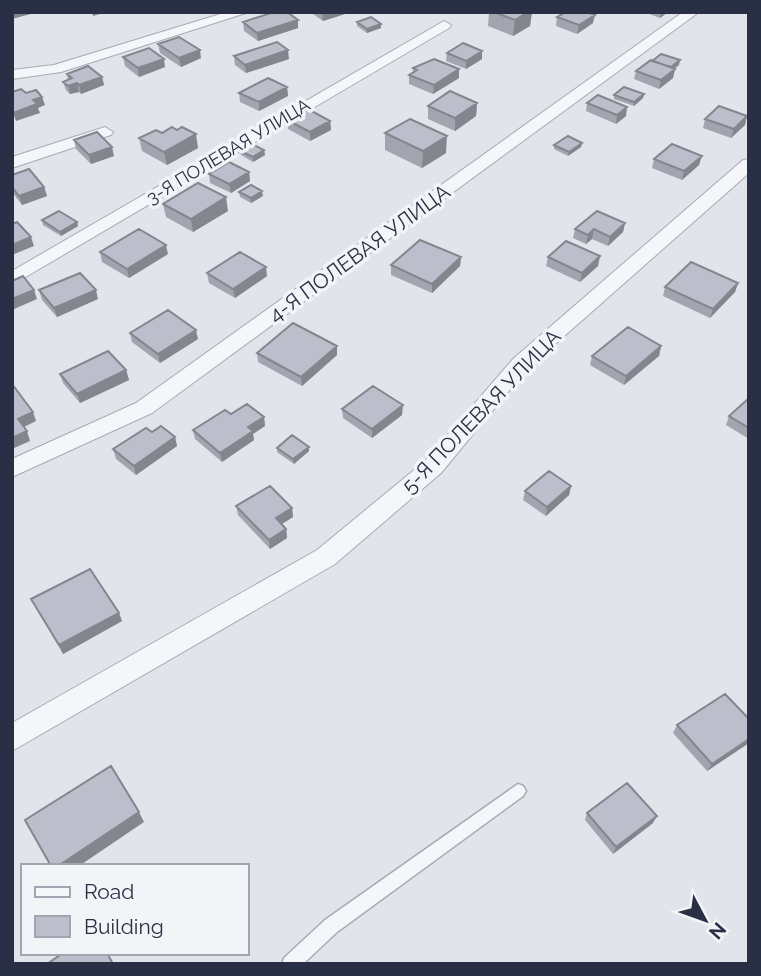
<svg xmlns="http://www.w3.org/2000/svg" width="761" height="976" font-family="Raleway,sans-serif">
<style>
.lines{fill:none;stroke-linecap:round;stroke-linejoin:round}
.service-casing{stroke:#a7aab6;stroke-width:3}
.minor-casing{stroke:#a7aab6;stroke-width:2}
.service{fill:#f5f6f9;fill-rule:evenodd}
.minor{fill:#f5f6f9;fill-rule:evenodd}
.wall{fill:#a2a4af}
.shaded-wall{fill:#84868e}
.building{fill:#bcbfcb;stroke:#84868e;stroke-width:2}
.labels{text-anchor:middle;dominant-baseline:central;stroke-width:7;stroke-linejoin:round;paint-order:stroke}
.far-street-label{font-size:18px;fill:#292f44;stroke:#f2f4f8}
.street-label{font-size:21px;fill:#292f44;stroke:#f2f4f8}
</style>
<rect width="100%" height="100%" fill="#e2e4eb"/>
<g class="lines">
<defs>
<path id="service" d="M 518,784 L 523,786 L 526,791 L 523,796 L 337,932 L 303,964 L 282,964 L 284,958 L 325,920 Z"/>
<path id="minor" d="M 227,12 L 249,12 L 61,72 L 12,79 L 12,70 L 54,65 Z
M 683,12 L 699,12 L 152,413 L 12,477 L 12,459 L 136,403 Z
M 444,21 L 451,25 L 449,28 L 12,285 L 12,271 Z
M 105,127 L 113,132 L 111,135 L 12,168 L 12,157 Z
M 749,159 L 749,173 L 527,369 L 441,473 L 335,564 L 12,751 L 12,723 L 317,550 L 425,461 L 513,359 L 743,160 Z"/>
</defs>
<use href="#service" class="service-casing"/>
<use href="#minor" class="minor-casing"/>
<use href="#service" class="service"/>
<use href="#minor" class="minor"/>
</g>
<path class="wall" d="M 310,12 L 345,12 L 345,14 L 323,21 Z
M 489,12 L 532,12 L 530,26 L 513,36 L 488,26 Z
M 644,12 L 668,12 L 660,18 Z
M 557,17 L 593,23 L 577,34 L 556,26 Z
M 243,22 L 298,28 L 258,41 L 244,31 Z
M 357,22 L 381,28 L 367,33 L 357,26 Z
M 158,44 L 201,58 L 181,67 L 160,53 Z
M 447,53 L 482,59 L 466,69 L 446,61 Z
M 234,56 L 289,59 L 246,73 L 235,65 Z
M 123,57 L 165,67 L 139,77 L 125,66 Z
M 679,65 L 674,69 L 675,69 L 673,78 L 659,89 L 634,79 L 636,71 Z
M 413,68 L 459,69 L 459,78 L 433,94 L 409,84 L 409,75 L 413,73 Z
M 67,74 L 102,77 L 104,85 L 81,94 L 79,92 L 70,94 L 66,90 L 63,82 L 68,80 Z
M 287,87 L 288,96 L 259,111 L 240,102 L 239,93 Z
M 644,94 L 643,98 L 634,106 L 614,99 L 614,95 Z
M 477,103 L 476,116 L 455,131 L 428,119 L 428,106 Z
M 587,103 L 626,116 L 616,124 L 586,111 Z
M 747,116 L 745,125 L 731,138 L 703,128 L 705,119 Z
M 287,120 L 330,121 L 331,130 L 310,141 L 288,129 Z
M 177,130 L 198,148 L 167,165 L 142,151 L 139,138 Z
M 385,133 L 446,153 L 422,168 L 385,150 Z
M 74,140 L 114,156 L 91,164 L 76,149 Z
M 582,143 L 581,147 L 568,156 L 554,149 L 554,145 Z
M 264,150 L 265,155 L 253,162 L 241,155 L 240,151 Z
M 654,159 L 699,165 L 682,180 L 652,168 Z
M 249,172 L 250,181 L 231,193 L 210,183 L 209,174 Z
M 12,175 L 44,187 L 47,196 L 22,205 L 12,192 Z
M 239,192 L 263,196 L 251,203 L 240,197 Z
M 163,204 L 228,211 L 193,232 L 166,217 Z
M 42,220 L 77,222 L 78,226 L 61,236 L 43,225 Z
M 625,223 L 623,232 L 608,246 L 592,239 L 586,244 L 573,238 L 575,229 Z
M 100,252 L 168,254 L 129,278 L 102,262 Z
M 461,257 L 460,266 L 432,293 L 391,275 L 391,265 Z
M 548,257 L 598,266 L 580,282 L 546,266 Z
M 207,273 L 267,276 L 235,298 L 209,283 Z
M 738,283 L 735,292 L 710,318 L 663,296 L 665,287 Z
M 39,290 L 98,299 L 57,317 L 42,300 Z
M 130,333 L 198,339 L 160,363 L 132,342 Z
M 661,346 L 659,356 L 624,385 L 590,365 L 592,356 Z
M 257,353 L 337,355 L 302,386 L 258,362 Z
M 126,370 L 129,380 L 80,403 L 63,383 L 60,374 Z
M 749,398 L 749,439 L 726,425 L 729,416 Z
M 342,409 L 402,415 L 372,438 L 343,418 Z
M 231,414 L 264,417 L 265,426 L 253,434 L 254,440 L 222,462 L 195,439 L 193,430 Z
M 175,437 L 177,446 L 136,475 L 116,459 L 113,449 Z
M 277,448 L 309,451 L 294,464 L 277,452 Z
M 571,486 L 569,495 L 546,516 L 523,500 L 525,491 Z
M 236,506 L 292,508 L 293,517 L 282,524 L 286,529 L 287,538 L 270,549 L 238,515 Z
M 31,599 L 119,613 L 122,621 L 63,654 Z
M 749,719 L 749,743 L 707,771 L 673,733 L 677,725 Z
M 587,813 L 653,823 L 613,854 L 585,820 Z"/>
<path class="shaded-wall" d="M 12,12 L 31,12 L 31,14 L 12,19 Z
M 92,12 L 107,12 L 93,16 Z
M 324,12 L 345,12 L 345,14 L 323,21 L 322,13 Z
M 528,12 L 532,12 L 530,26 L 513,36 L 515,20 Z
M 663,12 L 668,12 L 660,18 L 661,14 Z
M 595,15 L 593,23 L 577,34 L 579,25 Z
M 298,20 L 298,28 L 258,41 L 257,33 Z
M 381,24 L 381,28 L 367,33 L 367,29 Z
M 200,50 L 201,58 L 181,67 L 179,58 Z
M 288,50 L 289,59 L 246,73 L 245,65 Z
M 482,51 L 482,59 L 466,69 L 466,61 Z
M 164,59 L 165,67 L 139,77 L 138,68 Z
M 680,60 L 679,65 L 669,72 L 670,68 Z
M 459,69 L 459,78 L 433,94 L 434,85 Z
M 675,69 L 673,78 L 659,89 L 661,80 Z
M 102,77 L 104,85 L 81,94 L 79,85 Z
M 77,83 L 79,92 L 70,94 L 68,86 Z
M 287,87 L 288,96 L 259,111 L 259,102 Z
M 644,94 L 643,98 L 634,106 L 634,102 Z
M 42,97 L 45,105 L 38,108 L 40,113 L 16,121 L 13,113 L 33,100 Z
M 477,103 L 476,116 L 455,131 L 455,118 Z
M 627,107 L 626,116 L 616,124 L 617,115 Z
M 747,116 L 745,125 L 731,138 L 734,129 Z
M 330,121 L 331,130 L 310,141 L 310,132 Z
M 196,134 L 198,148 L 167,165 L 164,152 Z
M 447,136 L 446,153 L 422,168 L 423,151 Z
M 582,143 L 581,147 L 568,156 L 569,152 Z
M 112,147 L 114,156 L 91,164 L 89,155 Z
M 264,150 L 265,155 L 253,162 L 253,157 Z
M 702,156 L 699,165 L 682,180 L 684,171 Z
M 249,172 L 250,181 L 231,193 L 229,184 Z
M 44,187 L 47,196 L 22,205 L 19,196 Z
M 262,191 L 263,196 L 251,203 L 251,198 Z
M 226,197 L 228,211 L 193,232 L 191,219 Z
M 77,222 L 78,226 L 61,236 L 60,232 Z
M 625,223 L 623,232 L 608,246 L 610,237 Z
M 594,229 L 592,239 L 586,244 L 588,235 Z
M 31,237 L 34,246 L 12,255 L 12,245 Z
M 166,245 L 168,254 L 129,278 L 127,269 Z
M 600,256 L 598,266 L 580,282 L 582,273 Z
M 461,257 L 460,266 L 432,293 L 432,284 Z
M 266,267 L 267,276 L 235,298 L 233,289 Z
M 738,283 L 735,292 L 710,318 L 713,309 Z
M 34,290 L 37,299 L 12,310 L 12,299 Z
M 96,290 L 98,299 L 57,317 L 54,308 Z
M 196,330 L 198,339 L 160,363 L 158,354 Z
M 337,346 L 337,355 L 302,386 L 301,377 Z
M 661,346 L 659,356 L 624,385 L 626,376 Z
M 126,370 L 129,380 L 80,403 L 77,394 Z
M 403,405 L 402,415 L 372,438 L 372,429 Z
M 33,412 L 36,421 L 22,428 L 18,419 Z
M 264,417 L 265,426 L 253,434 L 254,440 L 222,462 L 220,453 L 248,427 Z
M 27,431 L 30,441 L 12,449 L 12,438 Z
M 175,437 L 177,446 L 136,475 L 134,466 Z
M 309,447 L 309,451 L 294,464 L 293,459 Z
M 571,486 L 569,495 L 546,516 L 547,507 Z
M 292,508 L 293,517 L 277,527 L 276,518 Z
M 286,529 L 287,538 L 270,549 L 269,540 Z
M 119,613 L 122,621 L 63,654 L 59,645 Z
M 749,739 L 749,743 L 707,771 L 712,764 Z
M 139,812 L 144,822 L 79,866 L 58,866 Z
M 657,816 L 653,823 L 613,854 L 616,847 Z"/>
<path class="building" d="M 274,12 L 287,12 L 298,20 L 257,33 L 243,22 Z
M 494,12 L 528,12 L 515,20 Z
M 566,12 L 587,12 L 595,15 L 579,25 L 557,17 Z
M 371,17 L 381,24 L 367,29 L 357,22 Z
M 179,37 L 200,50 L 179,58 L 158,44 Z
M 277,42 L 288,50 L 245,65 L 234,56 Z
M 463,43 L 482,51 L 466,61 L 447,53 Z
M 149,48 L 164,59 L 138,68 L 123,57 Z
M 661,54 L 680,60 L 671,67 L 652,61 Z
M 434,59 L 459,69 L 434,85 L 409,75 L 417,70 L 413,68 Z
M 651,60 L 675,69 L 661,80 L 636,71 Z
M 88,66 L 102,77 L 79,85 L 77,83 L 68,86 L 63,82 L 72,78 L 67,74 Z
M 268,78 L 287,87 L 259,102 L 239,93 Z
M 624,87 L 644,94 L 634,102 L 614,95 Z
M 21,89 L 26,93 L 36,90 L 42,97 L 33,100 L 37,104 L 13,113 L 12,112 L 12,92 Z
M 450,91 L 477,103 L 455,118 L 428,106 Z
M 598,95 L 627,107 L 617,115 L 587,103 Z
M 719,106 L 747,116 L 734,129 L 705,119 Z
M 308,109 L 330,121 L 310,132 L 287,120 Z
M 410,119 L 447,136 L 423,151 L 385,133 Z
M 172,127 L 177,130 L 182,127 L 196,134 L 164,152 L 139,138 L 156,130 L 162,133 Z
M 97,132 L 112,147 L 89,155 L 74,140 Z
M 568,136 L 582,143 L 569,152 L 554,145 Z
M 252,144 L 264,150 L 253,157 L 240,151 Z
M 672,144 L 702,156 L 684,171 L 654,159 Z
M 229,162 L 249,172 L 229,184 L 209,174 Z
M 29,169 L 44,187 L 19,196 L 12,187 L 12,175 Z
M 198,183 L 226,197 L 191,219 L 163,204 Z
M 251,185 L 262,191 L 251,198 L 239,192 Z
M 59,211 L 77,222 L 60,232 L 42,220 Z
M 597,211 L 625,223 L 610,237 L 594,229 L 588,235 L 575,229 Z
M 17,222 L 31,237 L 12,245 L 12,224 Z
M 139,229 L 166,245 L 127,269 L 100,252 Z
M 420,240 L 461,257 L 432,284 L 391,265 Z
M 566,241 L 600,256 L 582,273 L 548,257 Z
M 240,252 L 266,267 L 233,289 L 207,273 Z
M 691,262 L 738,283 L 713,309 L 665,287 Z
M 80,273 L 96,290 L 54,308 L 39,290 Z
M 23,276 L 34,290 L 12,299 L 12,281 Z
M 168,310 L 196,330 L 158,354 L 130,333 Z
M 293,323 L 337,346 L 301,377 L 257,353 Z
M 628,327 L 661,346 L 626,376 L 592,356 Z
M 108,351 L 126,370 L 77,394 L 60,374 Z
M 12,384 L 33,412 L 18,419 L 27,431 L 12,438 Z
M 373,386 L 403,405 L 372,429 L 342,409 Z
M 749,398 L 749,428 L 729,416 Z
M 247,404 L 264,417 L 248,427 L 253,431 L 220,453 L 193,430 L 225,410 L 231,414 Z
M 161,426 L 175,437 L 134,466 L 113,449 L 146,428 L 152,432 Z
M 292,435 L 309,447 L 293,459 L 277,448 Z
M 549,471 L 571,486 L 547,507 L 525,491 Z
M 270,486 L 292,508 L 276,518 L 286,529 L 269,540 L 236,506 Z
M 90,569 L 119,613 L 59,645 L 31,599 Z
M 725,694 L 749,719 L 749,739 L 712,764 L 677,725 Z
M 111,766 L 139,812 L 58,866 L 51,866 L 25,820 Z
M 627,783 L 657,816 L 616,847 L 587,813 Z
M 63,953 L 107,953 L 113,964 L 47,964 Z"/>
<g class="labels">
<g class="far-street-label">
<text transform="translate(228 151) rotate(-31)">3-Я ПОЛЕВАЯ УЛИЦА</text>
</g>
<g class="street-label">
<text transform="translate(359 253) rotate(-36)">4-Я ПОЛЕВАЯ УЛИЦА</text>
<text transform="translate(481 411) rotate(-46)">5-Я ПОЛЕВАЯ УЛИЦА</text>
</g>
</g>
<rect width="761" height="976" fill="none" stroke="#292f44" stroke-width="28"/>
<rect x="21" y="864" width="228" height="91" fill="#f2f4f8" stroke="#a2a5b0" stroke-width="2"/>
<rect x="35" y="887" width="35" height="10" fill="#f5f6f9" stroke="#a2a5b0" stroke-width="2"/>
<text x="84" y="899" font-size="21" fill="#292f44">Road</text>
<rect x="35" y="916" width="35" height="21" fill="#bcbfcb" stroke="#a2a5b0" stroke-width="2"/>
<text x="84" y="934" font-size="21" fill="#292f44">Building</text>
<g transform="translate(705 920) rotate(131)" stroke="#f2f4f8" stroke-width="5" paint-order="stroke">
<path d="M0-5L12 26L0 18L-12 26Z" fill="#292f44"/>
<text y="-10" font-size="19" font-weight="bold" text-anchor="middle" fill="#292f44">N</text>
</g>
</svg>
